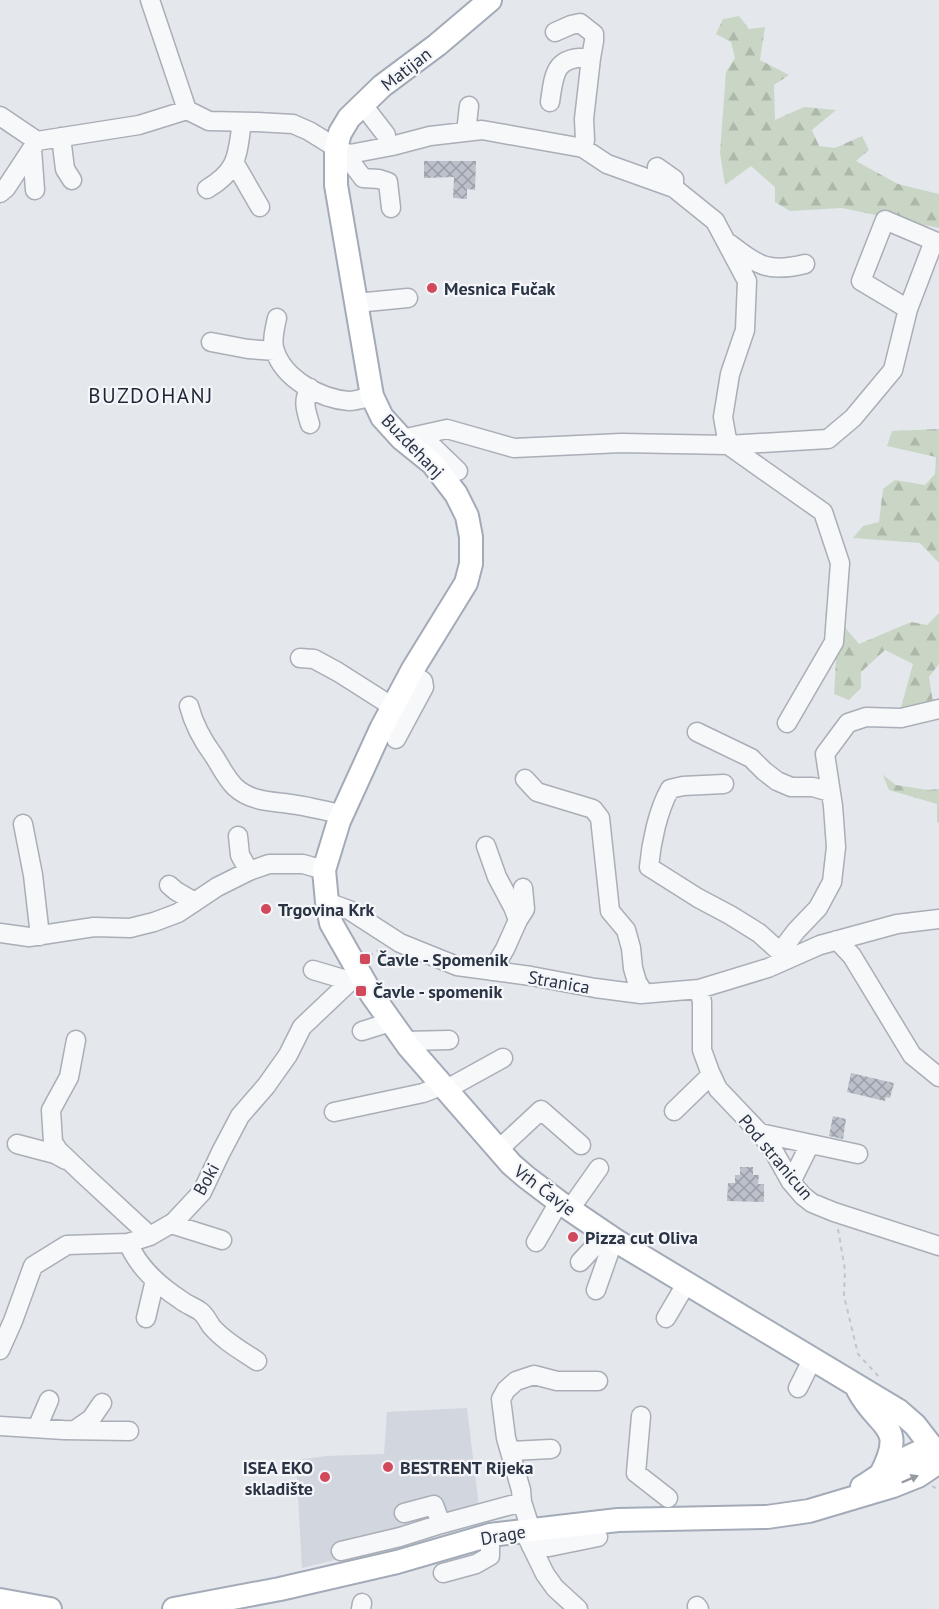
<svg xmlns="http://www.w3.org/2000/svg" width="939" height="1609" font-family="'PT Sans',sans-serif">
<style>
.built{fill:#d2d6de}
.forest{fill:url(#forest-firs)}
.building{fill:url(#building-cross-hatch)}
.lines{fill:none;stroke-linecap:round;stroke-linejoin:round}
.minor-casing{stroke:#a9aeb7;stroke-width:21}
.major-casing{stroke:#a3abb8;stroke-width:26}
.path{stroke:#c2c5cb;stroke-width:2;stroke-dasharray:4.5 4.5;stroke-linecap:butt}
.minor{stroke:#f7f8fa;stroke-width:18}
.major{stroke:#fff;stroke-width:22}
.oneway{fill:#959aa2}
.poi-dot{fill:#d1495b;stroke:#f4f6f9;stroke-width:2}
.labels{text-anchor:middle;dominant-baseline:central;stroke-width:4.5;stroke-linejoin:round;paint-order:stroke}
.street-label{font-size:18px;fill:#2b3445;stroke:#f4f6f9}
.poi-label{font-size:18px;font-weight:bold;fill:#2b3445;stroke:#f4f6f9;text-anchor:start}
.quarter-label{font-size:21px;letter-spacing:1.5px;fill:#1d2536;stroke:#f4f6f9}
</style>
<defs>
<pattern id="forest-firs" width="22" height="20" patternUnits="userSpaceOnUse" patternTransform="scale(1.5)"><rect width="22" height="20" fill="#c9d6c5"/><path d="M5 1l3.5 6h-7zM16 11l3.5 6h-7z" fill="#adb8ab"/></pattern>
<pattern id="building-cross-hatch" width="8" height="8" patternUnits="userSpaceOnUse" patternTransform="scale(1.5)"><rect width="8" height="8" fill="#bbc0ca"/><path d="M0 0l8 8M0 8l8-8" fill="none" stroke="#989da6"/></pattern>
</defs>
<rect width="100%" height="100%" fill="#e4e7ec"/>
<path class="built" d="M 467,1408 L 481,1524 L 302,1568 L 296,1460 L 327,1456 L 384,1454 L 387,1412 Z"/>
<path class="forest" d="M 739,16 L 749,29 L 765,27 L 760,60 L 789,75 L 774,85 L 775,120 L 804,107 L 836,110 L 812,130 L 819,146 L 835,148 L 862,136 L 869,150 L 856,161 L 898,184 L 939,194 L 939,228 L 842,208 L 790,211 L 775,202 L 775,187 L 751,166 L 725,185 L 720,153 L 726,72 L 735,58 L 731,42 L 716,34 L 723,19 Z
M 939,429 L 939,563 L 920,543 L 853,538 L 863,526 L 879,522 L 883,489 L 895,480 L 925,485 L 935,474 L 936,457 L 887,446 L 892,431 Z
M 837,586 L 838,619 L 859,644 L 911,622 L 927,625 L 939,613 L 939,664 L 929,677 L 934,709 L 900,711 L 913,664 L 885,650 L 861,672 L 861,688 L 849,700 L 834,694 L 837,644 L 825,614 Z
M 883,775 L 896,785 L 928,790 L 939,789 L 939,823 L 937,822 L 937,804 L 889,790 Z"/>
<path class="building" d="M 424,161 L 476,161 L 475,190 L 467,189 L 467,199 L 453,198 L 454,177 L 424,178 Z
M 851,1073 L 894,1083 L 890,1098 L 886,1097 L 885,1101 L 847,1092 Z
M 833,1116 L 846,1119 L 843,1139 L 829,1136 Z
M 740,1167 L 753,1167 L 753,1175 L 759,1175 L 758,1184 L 764,1184 L 764,1202 L 727,1201 L 728,1183 L 735,1183 L 735,1175 L 740,1175 Z"/>
<g class="lines">
<defs>
<path id="minor" d="M 150,0 L 187,110
M 555,32 L 571,25 L 580,23 L 594,34 L 594,41 L 591,58 L 584,119 L 585,140 L 583,148
M 550,102 C 554,73 555,55 591,58
M 363,105 L 386,135
M 187,110 L 209,121 L 257,122 L 293,124 L 309,131 L 343,152 L 350,154 L 392,146 L 430,136 L 482,130 L 583,148 L 607,164 L 674,188 L 715,221 L 747,281 L 745,330 L 730,374 L 723,417 L 728,445 L 823,512 L 840,563 L 834,642 L 787,723
M 0,116 L 37,141 L 139,125 L 187,110
M 466,132 L 469,106
M 61,137 L 65,169 L 72,180
M 32,149 L 35,190
M 344,153 L 363,178 L 379,179 L 388,182 L 391,208
M 234,162 L 260,207
M 657,167 L 674,179 L 674,186
M 207,189 C 239,170 237,155 242,122
M 0,193 L 6,188 L 37,141
M 730,244 C 759,266 768,273 805,264
M 356,303 L 408,298
M 908,309 L 861,281 L 885,220 L 939,243
M 277,318 C 275,328 271,341 275,351 C 284,379 321,399 349,401 C 356,401 365,398 372,396
M 211,342 L 248,349 L 275,351
M 310,424 C 306,410 302,401 310,388
M 402,439 L 447,429 L 514,448 L 621,443 L 728,445 L 828,439 L 853,418 L 893,370 L 908,309 L 934,241
M 415,450 L 430,444 L 458,471
M 300,658 L 314,659 L 338,672 L 393,707
M 189,706 C 194,725 202,740 214,756 C 221,767 226,778 235,787 C 252,803 275,801 297,805 C 312,807 327,812 343,814
M 697,732 L 751,758 L 764,771 L 777,781 L 791,787 L 813,787 L 830,792
M 396,739 L 424,687 L 423,681 L 411,673
M 525,779 L 537,792 L 593,809 L 600,818 L 610,911 L 626,930 L 631,948 L 633,968 L 637,982 L 644,993
M 724,784 L 683,786 L 670,789 C 658,810 651,843 649,867 L 698,898 L 730,915 L 759,933 L 780,952 L 789,958
M 23,824 L 33,875 L 40,936
M 238,836 L 240,855 L 249,871
M 486,846 L 497,877 L 513,907 L 518,920
M 169,885 L 176,891 L 195,902
M 327,902 L 349,910 L 400,943 L 457,966 L 531,976 L 595,988 L 641,994 L 699,989 L 768,968 L 820,945 L 897,924 L 939,919
M 0,933 L 29,937 L 94,927 L 130,928 L 154,922 L 178,913 L 217,887 L 249,871 L 269,864 L 303,864 L 324,870
M 837,940 L 852,956 L 912,1055 L 939,1077
M 780,952 L 796,931 L 818,908 L 832,882 L 836,847 L 833,806 L 825,754 L 848,723 L 866,717 L 901,718 L 939,709
M 313,970 L 350,981
M 492,971 L 505,949 L 518,920 L 525,909 L 523,888
M 699,989 L 702,1002 L 702,1050 L 710,1072 L 718,1089 L 760,1133 L 773,1150 L 791,1182 L 803,1196 L 812,1203 L 834,1212 L 939,1246
M 362,1031 L 391,1022
M 76,1040 L 69,1077 L 51,1110 L 53,1142 L 58,1150 L 82,1173 L 150,1236
M 405,1041 L 449,1040
M 445,1090 L 503,1058
M 674,1111 L 711,1075
M 334,1112 L 423,1093 L 441,1086
M 760,1133 L 858,1154
M 17,1144 L 55,1154 L 66,1160
M 498,1150 L 541,1110 L 581,1145
M 791,1182 L 810,1144
M 570,1209 L 599,1168
M 171,1224 L 222,1240
M 536,1242 L 559,1202
M 128,1243 C 139,1268 158,1285 181,1300 C 187,1305 195,1307 201,1312 C 206,1316 208,1322 212,1327 C 224,1341 242,1351 257,1361
M 580,1262 L 606,1234
M 596,1290 L 614,1239
M 146,1318 L 155,1280
M 666,1318 L 686,1284
M 0,1350 L 13,1321 L 33,1266 L 67,1245 L 128,1243 L 150,1236 L 174,1222 L 202,1192 L 221,1152 L 240,1116 L 266,1086 L 288,1055 L 302,1027 L 359,973
M 798,1388 L 812,1360
M 641,1416 L 636,1473 L 668,1498
M 0,1426 L 64,1430 L 129,1431
M 37,1428 L 49,1400
M 75,1430 L 91,1419 L 102,1403
M 511,1451 L 551,1449
M 404,1513 L 434,1505 L 441,1524
M 531,1530 L 522,1502 L 521,1490 L 506,1438 L 501,1399 L 506,1390 L 516,1381 L 534,1375 L 557,1381 L 598,1381
M 524,1531 L 545,1574 L 555,1588 L 578,1609
M 531,1546 L 549,1547 L 598,1537
M 341,1551 L 400,1537 L 441,1524 L 522,1502
M 443,1573 L 476,1564 L 490,1556 L 490,1535
M 697,1606 L 699,1609
M 361,1609 L 362,1603"/>
<path id="major" d="M 490,0 L 437,45 L 382,86 L 349,118 L 340,133 L 336,148 L 336,185 L 372,396 L 382,417 L 402,439 L 433,464 L 456,494 L 467,516 L 471,537 L 471,564 L 466,583 L 413,669 L 381,729 L 339,821 L 324,870 L 327,902 L 331,923 L 372,995 L 409,1047 L 511,1164 L 526,1177 L 559,1202 L 618,1242 L 899,1411 L 915,1425 L 939,1456
M 858,1390 C 879,1430 908,1423 880,1476
M 862,1487 C 877,1478 908,1454 923,1451 C 928,1450 932,1452 937,1453
M 0,1600 L 50,1609
M 174,1609 L 280,1589 L 397,1562 L 490,1535 L 618,1520 L 767,1517 L 809,1511 L 893,1486 L 918,1476 L 939,1462"/>
</defs>
<use href="#minor" class="minor-casing"/>
<use href="#major" class="major-casing"/>
<path class="path" d="M 369,956 L 382,948
M 838,1229 L 845,1270 L 844,1296 L 858,1354 L 880,1378
M 932,1486 L 939,1490"/>
<use href="#minor" class="minor"/>
<use href="#major" class="major"/>
</g>
<defs><path id="oneway-solid" d="M-6-.8H1V-3.2L6.5 0L1 3.2V.8H-6Z" transform="scale(1.5)"/></defs>
<use class="oneway" href="#oneway-solid" transform="translate(910 1479) rotate(-23)"/>
<g class="poi-dot">
<circle cx="432" cy="288" r="6"/>
<circle cx="266" cy="909" r="6"/>
<rect x="359" y="953" width="12" height="12" rx="3"/>
<rect x="355" y="985" width="12" height="12" rx="3"/>
<circle cx="573" cy="1237" r="6"/>
<circle cx="388" cy="1467" r="6"/>
<circle cx="325" cy="1477" r="6"/>
</g>
<g class="labels">
<g class="street-label">
<text transform="translate(406 69) rotate(-38)">Matijan</text>
<text transform="translate(413 446) rotate(46)">Buzdehanj</text>
<text transform="translate(559 982) rotate(10)">Stranica</text>
<text transform="translate(776 1157) rotate(50)">Pod stranicun</text>
<text transform="translate(206 1179) rotate(-61)">Boki</text>
<text transform="translate(545 1190) rotate(37)">Vrh Čavje</text>
<text transform="translate(503 1535) rotate(-10)">Drage</text>
</g>
<g class="poi-label">
<text x="444" y="288">Mesnica Fučak</text>
<text x="278" y="909">Trgovina Krk</text>
<text x="377" y="959">Čavle - Spomenik</text>
<text x="373" y="991">Čavle - spomenik</text>
<text x="585" y="1237">Pizza cut Oliva</text>
<text x="313" y="1467" text-anchor="end">ISEA EKO<tspan x="313" dy="21">skladište</tspan></text>
<text x="400" y="1467">BESTRENT Rijeka</text>
</g>
<g class="quarter-label">
<text x="151" y="395">BUZDOHANJ</text>
</g>
</g>
</svg>
